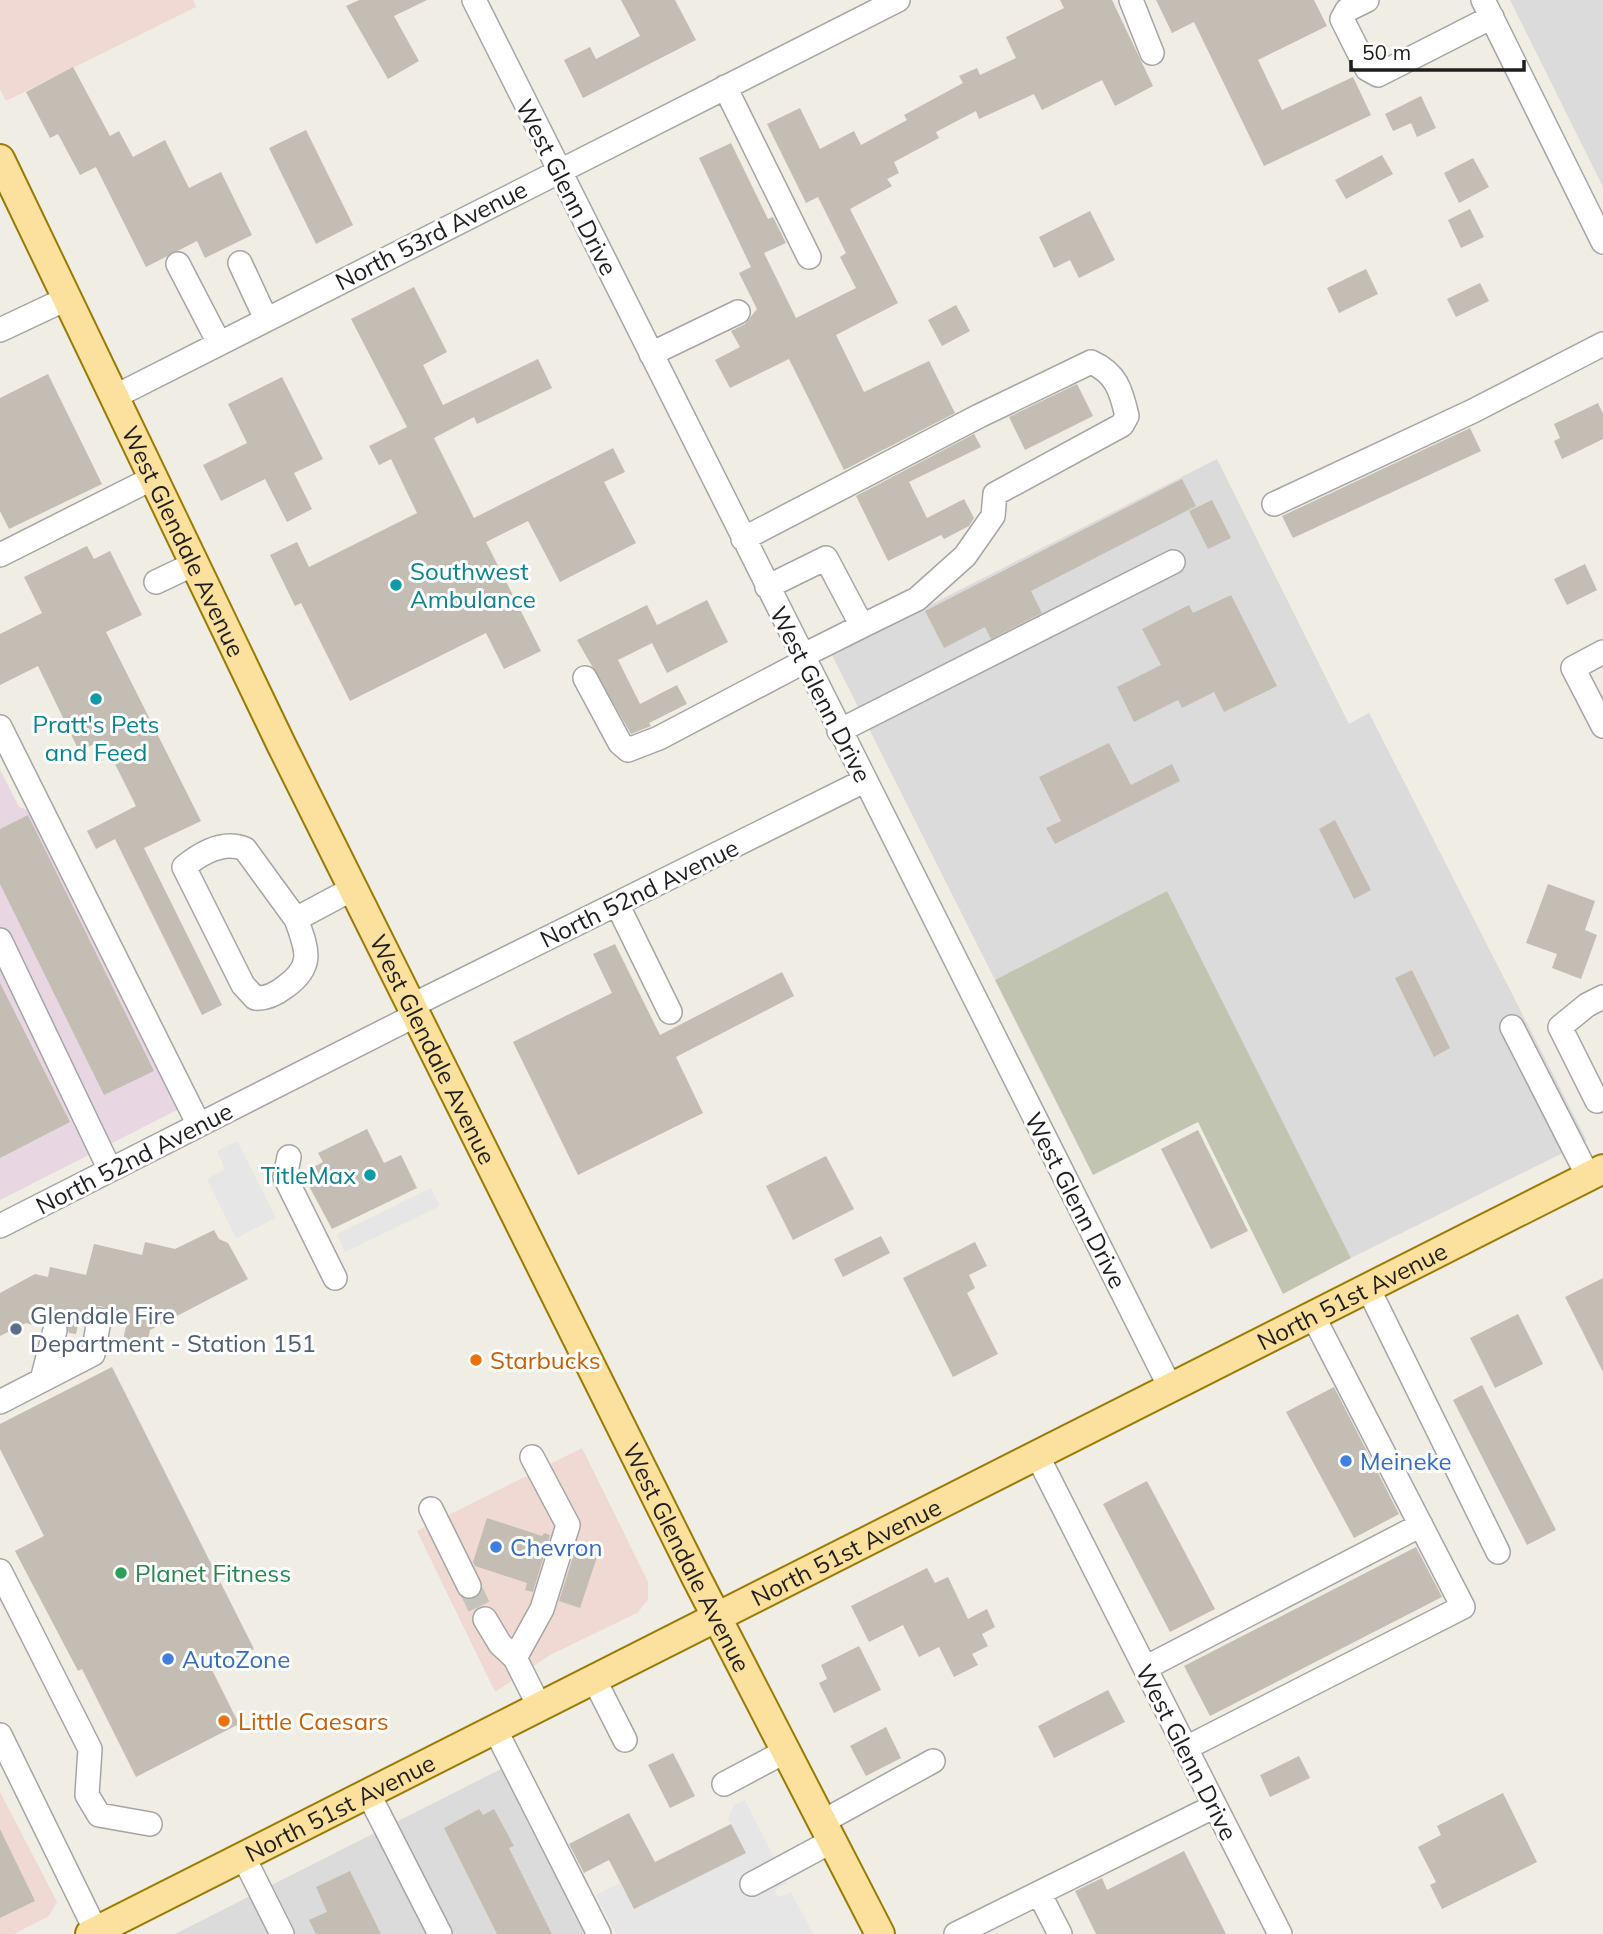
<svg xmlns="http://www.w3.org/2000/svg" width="1603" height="1934" font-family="Mulish,sans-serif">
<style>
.residential{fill:#dcdbdb}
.commercial{fill:#f0d9d3}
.industrial{fill:#e8d6e3}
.construction{fill:#c1c4b0}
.parking{fill:#e6e6e6}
.building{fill:#c4bdb4}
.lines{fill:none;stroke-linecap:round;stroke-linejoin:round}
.minor-tunnel{stroke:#c5c4bc;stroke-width:23;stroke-dasharray:23 11;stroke-linecap:butt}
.minor-casing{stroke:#a5a5a5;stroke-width:26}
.major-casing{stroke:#997b00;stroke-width:32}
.minor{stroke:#fff;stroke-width:23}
.major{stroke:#fce09d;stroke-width:28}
.culture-dot{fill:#0f9aa8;stroke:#fff;stroke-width:2.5}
.service-dot{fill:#5c6f8a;stroke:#fff;stroke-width:2.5}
.food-dot{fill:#e8710a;stroke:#fff;stroke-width:2.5}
.shop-dot{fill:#3f7fe0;stroke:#fff;stroke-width:2.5}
.leisure-dot{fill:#2e9e5b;stroke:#fff;stroke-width:2.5}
.labels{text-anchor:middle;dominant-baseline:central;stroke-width:6;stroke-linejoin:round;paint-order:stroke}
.street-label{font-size:24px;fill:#1e1e1e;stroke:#fff}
.culture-label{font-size:24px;fill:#0d838f;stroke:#fff;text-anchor:start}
.service-label{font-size:24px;fill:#4e5e75;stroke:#fff;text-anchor:start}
.food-label{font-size:24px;fill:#c56008;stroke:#fff;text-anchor:start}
.shop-label{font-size:24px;fill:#366cbe;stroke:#fff;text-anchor:start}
.leisure-label{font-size:24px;fill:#27864d;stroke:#fff;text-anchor:start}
</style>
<rect width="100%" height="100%" fill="#efede4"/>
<path class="residential" d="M 1510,0 L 1603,0 L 1603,187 Z
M 1217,459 L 1349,724 L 1369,713 L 1587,1141 L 1351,1258 L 1167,892 L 995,980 L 832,655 Z
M 503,1768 L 588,1934 L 175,1934 Z"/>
<path class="commercial" d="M 0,0 L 193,0 L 196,7 L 6,101 L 0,89 Z
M 582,1448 L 648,1582 L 648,1600 L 637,1613 L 550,1655 L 495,1692 L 417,1531 Z
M 0,1792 L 57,1902 L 49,1916 L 14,1934 L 0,1934 Z"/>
<path class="industrial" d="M 0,770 L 19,807 L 34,812 L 183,1107 L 0,1200 Z"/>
<path class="construction" d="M 1167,891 L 1351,1258 L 1283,1294 L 1198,1122 L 1093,1175 L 995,980 Z"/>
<path class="parking" d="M 237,1141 L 276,1218 L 236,1238 L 207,1179 L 225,1169 L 217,1151 Z
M 431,1188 L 440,1206 L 345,1252 L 337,1234 Z
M 745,1800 L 787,1883 L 776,1889 L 775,1894 L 779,1897 L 791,1892 L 813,1934 L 616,1934 L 596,1895 L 620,1883 L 634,1909 L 745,1853 L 728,1819 L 734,1805 Z"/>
<path class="building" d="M 359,0 L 427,0 L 394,16 L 419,61 L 388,79 L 346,6 Z
M 621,0 L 675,0 L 696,40 L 583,98 L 564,60 L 590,47 L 596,59 L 640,36 Z
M 1060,0 L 1112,0 L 1153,86 L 1115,106 L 1102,80 L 1042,110 L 1034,94 L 979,119 L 976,111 L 936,132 L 939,138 L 894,162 L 899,173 L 887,179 L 892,186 L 850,209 L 898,303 L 836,335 L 864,392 L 929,361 L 955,413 L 844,470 L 789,359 L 730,388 L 715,360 L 740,347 L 731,331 L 745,324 L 757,309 L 739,273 L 751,267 L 699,158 L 731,143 L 768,219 L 773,217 L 786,243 L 764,253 L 796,318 L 856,288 L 840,257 L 846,253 L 818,197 L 806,203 L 767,124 L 800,108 L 820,149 L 854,131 L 861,145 L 907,120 L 904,115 L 963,83 L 959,76 L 977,68 L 980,75 L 1016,58 L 1006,37 L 1064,8 Z
M 1156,0 L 1314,0 L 1327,26 L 1258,60 L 1282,110 L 1353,77 L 1371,115 L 1264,166 L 1194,22 L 1172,33 Z
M 73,67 L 110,136 L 119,131 L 133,157 L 165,140 L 189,188 L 221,172 L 252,235 L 205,258 L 197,241 L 146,267 L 96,167 L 80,175 L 58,134 L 50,138 L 26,92 Z
M 1421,96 L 1436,128 L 1417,137 L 1411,123 L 1393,131 L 1385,114 Z
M 306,130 L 353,225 L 316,244 L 269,148 Z
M 1382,155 L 1393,174 L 1346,199 L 1335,180 Z
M 1473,158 L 1489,187 L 1459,203 L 1444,173 Z
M 1470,209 L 1484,237 L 1461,248 L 1448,220 Z
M 1090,211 L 1115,260 L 1079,278 L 1070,260 L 1054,268 L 1039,237 Z
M 1366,269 L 1378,294 L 1339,313 L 1327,288 Z
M 1480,283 L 1489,301 L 1456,317 L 1447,299 Z
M 414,287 L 447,352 L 423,365 L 443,405 L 538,359 L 552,388 L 477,424 L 474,417 L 434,438 L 474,518 L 613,448 L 625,472 L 604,482 L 636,543 L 560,582 L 528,521 L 486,542 L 541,651 L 504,669 L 486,633 L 350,701 L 301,603 L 295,606 L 270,555 L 297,542 L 309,567 L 417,513 L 391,459 L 379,465 L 369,446 L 407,427 L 351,319 Z
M 956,305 L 970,331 L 942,346 L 928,320 Z
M 48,374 L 102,484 L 9,529 L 0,511 L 0,398 Z
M 282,377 L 323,459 L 294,473 L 312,509 L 287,522 L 265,479 L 221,501 L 203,465 L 247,443 L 228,404 Z
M 1077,384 L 1093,416 L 1025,450 L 1009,417 Z
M 1598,403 L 1603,414 L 1603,439 L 1562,459 L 1554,441 L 1560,438 L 1554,424 Z
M 1470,428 L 1481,451 L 1293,538 L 1282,516 Z
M 974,434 L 981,447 L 909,482 L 927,518 L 964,499 L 974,518 L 969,526 L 944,539 L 941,535 L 888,561 L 856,496 Z
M 1182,479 L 1196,506 L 1031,591 L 1042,613 L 991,639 L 985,627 L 944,648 L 925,611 Z
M 1212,500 L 1231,538 L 1208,549 L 1189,511 Z
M 87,546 L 94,559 L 110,551 L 142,615 L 106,632 L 201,821 L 144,848 L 222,1005 L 202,1015 L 115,839 L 96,849 L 87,831 L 136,806 L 103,740 L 79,751 L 38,666 L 0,685 L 0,634 L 42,613 L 24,577 Z
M 1585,564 L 1597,590 L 1567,605 L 1554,579 Z
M 1231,595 L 1277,686 L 1224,712 L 1214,692 L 1182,708 L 1178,700 L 1134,722 L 1117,687 L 1161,665 L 1142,629 L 1189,605 L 1193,613 Z
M 707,600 L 728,642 L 667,673 L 652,643 L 618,660 L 640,704 L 677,685 L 687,704 L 649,723 L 651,726 L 631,734 L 577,640 L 647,605 L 657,625 Z
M 1109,743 L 1131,785 L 1172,764 L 1180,781 L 1055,844 L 1046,828 L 1061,821 L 1039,777 Z
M 28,815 L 154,1071 L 104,1095 L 0,884 L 0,829 Z
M 1335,820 L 1371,890 L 1354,899 L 1319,829 Z
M 1548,884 L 1595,901 L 1585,930 L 1597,935 L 1581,979 L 1552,968 L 1557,954 L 1526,943 Z
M 615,944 L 660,1035 L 782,972 L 794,996 L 676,1057 L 703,1113 L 578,1175 L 513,1042 L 612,993 L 593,954 Z
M 1412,970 L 1450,1048 L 1434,1057 L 1395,978 Z
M 0,983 L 70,1122 L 0,1158 Z
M 367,1129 L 384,1163 L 401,1155 L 417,1188 L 332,1229 L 302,1173 L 323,1162 L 318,1153 Z
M 1198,1130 L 1248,1231 L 1211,1249 L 1161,1149 Z
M 826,1156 L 854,1209 L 793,1240 L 766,1186 Z
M 214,1230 L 219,1239 L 228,1243 L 248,1279 L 150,1330 L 147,1344 L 120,1355 L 126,1326 L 113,1323 L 108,1310 L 101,1306 L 94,1307 L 85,1317 L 80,1316 L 76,1334 L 69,1333 L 64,1320 L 52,1316 L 41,1327 L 26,1323 L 0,1336 L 0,1293 L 35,1274 L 48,1277 L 50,1267 L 86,1275 L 94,1244 L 142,1255 L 145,1242 L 175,1249 Z
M 881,1236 L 890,1253 L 843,1277 L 834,1259 Z
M 975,1242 L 987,1266 L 969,1275 L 975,1288 L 967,1293 L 998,1354 L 953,1377 L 903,1278 Z
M 1603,1278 L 1603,1372 L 1565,1297 Z
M 1518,1314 L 1543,1364 L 1495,1388 L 1470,1338 Z
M 112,1367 L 254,1649 L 212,1670 L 239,1724 L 136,1777 L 82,1669 L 78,1671 L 15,1551 L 44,1536 L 0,1449 L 0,1424 Z
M 1482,1385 L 1556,1530 L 1527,1545 L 1453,1400 Z
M 1334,1387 L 1399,1514 L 1354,1538 L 1286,1412 Z
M 1147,1481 L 1215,1609 L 1170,1632 L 1103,1504 Z
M 487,1518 L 542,1536 L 544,1533 L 550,1535 L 533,1592 L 525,1590 L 527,1583 L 475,1566 L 473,1562 Z
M 577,1544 L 599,1551 L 580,1608 L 559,1601 Z
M 1416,1547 L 1442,1597 L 1210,1716 L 1184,1666 Z
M 927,1568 L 935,1583 L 948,1577 L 968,1619 L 987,1609 L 995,1627 L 982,1634 L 988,1646 L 972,1654 L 978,1665 L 954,1677 L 939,1647 L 919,1657 L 903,1625 L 869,1642 L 851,1606 Z
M 859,1646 L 881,1690 L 834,1713 L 819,1683 L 827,1679 L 821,1665 Z
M 1108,1690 L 1125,1722 L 1054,1758 L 1038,1726 Z
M 886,1727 L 901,1758 L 866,1776 L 850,1746 Z
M 673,1753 L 695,1796 L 670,1808 L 648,1765 Z
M 1299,1756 L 1310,1778 L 1270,1797 L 1260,1775 Z
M 1503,1793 L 1537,1862 L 1442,1909 L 1430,1885 L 1436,1882 L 1418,1847 L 1441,1835 L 1437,1826 Z
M 479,1809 L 483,1815 L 494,1809 L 514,1846 L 509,1848 L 552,1934 L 497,1934 L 444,1828 Z
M 629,1813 L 655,1862 L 731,1824 L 746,1853 L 634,1909 L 609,1860 L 584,1873 L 569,1844 Z
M 0,1829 L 35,1901 L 0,1918 Z
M 1184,1851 L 1226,1934 L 1096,1934 L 1075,1891 L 1102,1878 L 1107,1890 Z
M 350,1871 L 381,1934 L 316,1934 L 309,1920 L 327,1912 L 316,1887 Z"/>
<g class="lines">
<path class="minor-tunnel" d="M 469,1586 L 485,1619"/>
<defs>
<path id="minor" d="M 474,0 L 1170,1387
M 1131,0 L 1152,53
M 1367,0 L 1347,10 L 1342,19 L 1367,69 L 1378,75 L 1492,17
M 1483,0 L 1603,242
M 725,87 L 809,257
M 240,263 L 266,319
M 178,264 L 219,343
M 0,330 L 68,298
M 651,354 L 738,312
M 116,396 L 898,0
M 1274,504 L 1473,411 L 1603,344
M 743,539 L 979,416 L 1091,362 C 1116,373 1121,390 1127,416 L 1122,425 L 995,494 L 993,516 L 965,556 L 917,599 L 862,626 L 826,558 L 767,587
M 0,555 L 155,477
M 156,582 L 196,563
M 1603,652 L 1573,668 L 1603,726
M 802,656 L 862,626
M 585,678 L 620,743 L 628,750 L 659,738 L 805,661
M 0,727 L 199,1125
M 839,731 L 1173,562
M 617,904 L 670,1012
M 296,919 C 307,949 315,966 285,987 C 276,994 266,999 255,998 L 243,985 L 184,867 C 201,853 224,840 245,849 L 296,919 L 354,888
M 0,940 L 110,1170
M 413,1005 L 864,781
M 1512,1027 L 1588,1176
M 1597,1101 L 1560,1027 L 1587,1005 L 1603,997
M 289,1157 L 285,1177 L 335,1278
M 0,1226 L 418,1014
M 1368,1288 L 1498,1552
M 42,1380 L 55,1330
M 0,1402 L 93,1354 L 99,1320
M 1038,1457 L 1280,1934
M 431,1509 L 469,1586
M 0,1571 L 90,1749 L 87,1795 L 99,1815 L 150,1824
M 485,1619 L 500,1644 L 515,1658 L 539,1706
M 515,1658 L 542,1609 L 568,1525 L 532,1457
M 1145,1668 L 1421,1525
M 594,1679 L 625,1740
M 495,1729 L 599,1934
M 0,1735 L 96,1931
M 1186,1748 L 1463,1607 L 1313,1316
M 724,1784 L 786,1751
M 368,1793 L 440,1934
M 822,1822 L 933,1761
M 243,1856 L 282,1934
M 752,1884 L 832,1841
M 1040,1895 L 1060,1934
M 956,1934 L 1215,1806"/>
<g id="major">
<path id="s1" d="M 0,159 L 281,744 L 696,1577 L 880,1934"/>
<path id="s2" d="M 90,1934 L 1603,1169"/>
</g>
</defs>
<use href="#minor" class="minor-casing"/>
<use href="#major" class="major-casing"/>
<use href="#minor" class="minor"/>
<use href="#major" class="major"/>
</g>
<g class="culture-dot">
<circle cx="396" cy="585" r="7"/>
<circle cx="96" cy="699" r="7"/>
<circle cx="370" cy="1175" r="7"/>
</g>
<circle class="service-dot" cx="16" cy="1329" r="7"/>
<g class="food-dot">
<circle cx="476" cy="1360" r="7"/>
<circle cx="224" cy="1721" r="7"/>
</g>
<g class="shop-dot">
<circle cx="1346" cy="1461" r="7"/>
<circle cx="496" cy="1547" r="7"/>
<circle cx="168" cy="1659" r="7"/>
</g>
<circle class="leisure-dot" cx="121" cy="1573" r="7"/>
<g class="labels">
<g class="street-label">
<text transform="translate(567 187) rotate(63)">West Glenn Drive</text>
<text transform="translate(431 235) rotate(-27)">North 53rd Avenue</text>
<text stroke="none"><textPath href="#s1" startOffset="424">West Glendale Avenue</textPath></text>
<text transform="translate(821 694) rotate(63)">West Glenn Drive</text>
<text transform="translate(639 893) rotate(-26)">North 52nd Avenue</text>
<text stroke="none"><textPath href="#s1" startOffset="990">West Glendale Avenue</textPath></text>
<text transform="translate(134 1158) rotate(-27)">North 52nd Avenue</text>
<text transform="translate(1076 1200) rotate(63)">West Glenn Drive</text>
<text stroke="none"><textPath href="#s2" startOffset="1414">North 51st Avenue</textPath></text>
<text stroke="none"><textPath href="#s2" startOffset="847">North 51st Avenue</textPath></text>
<text stroke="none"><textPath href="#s1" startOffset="1558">West Glendale Avenue</textPath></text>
<text transform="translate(1187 1752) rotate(63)">West Glenn Drive</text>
<text stroke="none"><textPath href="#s2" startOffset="280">North 51st Avenue</textPath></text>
</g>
<g class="culture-label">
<text x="410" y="571">Southwest<tspan x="410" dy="28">Ambulance</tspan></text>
<text x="96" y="724" text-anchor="middle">Pratt's Pets<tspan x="96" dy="28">and Feed</tspan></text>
<text x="356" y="1175" text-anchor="end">TitleMax</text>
</g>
<g class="service-label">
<text x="30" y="1315">Glendale Fire<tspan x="30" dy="28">Department - Station 151</tspan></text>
</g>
<g class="food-label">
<text x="490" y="1360">Starbucks</text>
<text x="238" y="1721">Little Caesars</text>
</g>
<g class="shop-label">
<text x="1360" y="1461">Meineke</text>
<text x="510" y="1547">Chevron</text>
<text x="182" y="1659">AutoZone</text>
</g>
<g class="leisure-label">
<text x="135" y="1573">Planet Fitness</text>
</g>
</g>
<path d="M1351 60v10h173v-10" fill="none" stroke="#1e1e1e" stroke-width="3.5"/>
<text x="1362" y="60" font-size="21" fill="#1e1e1e" stroke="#ffffff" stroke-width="5" paint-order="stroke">50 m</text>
</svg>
